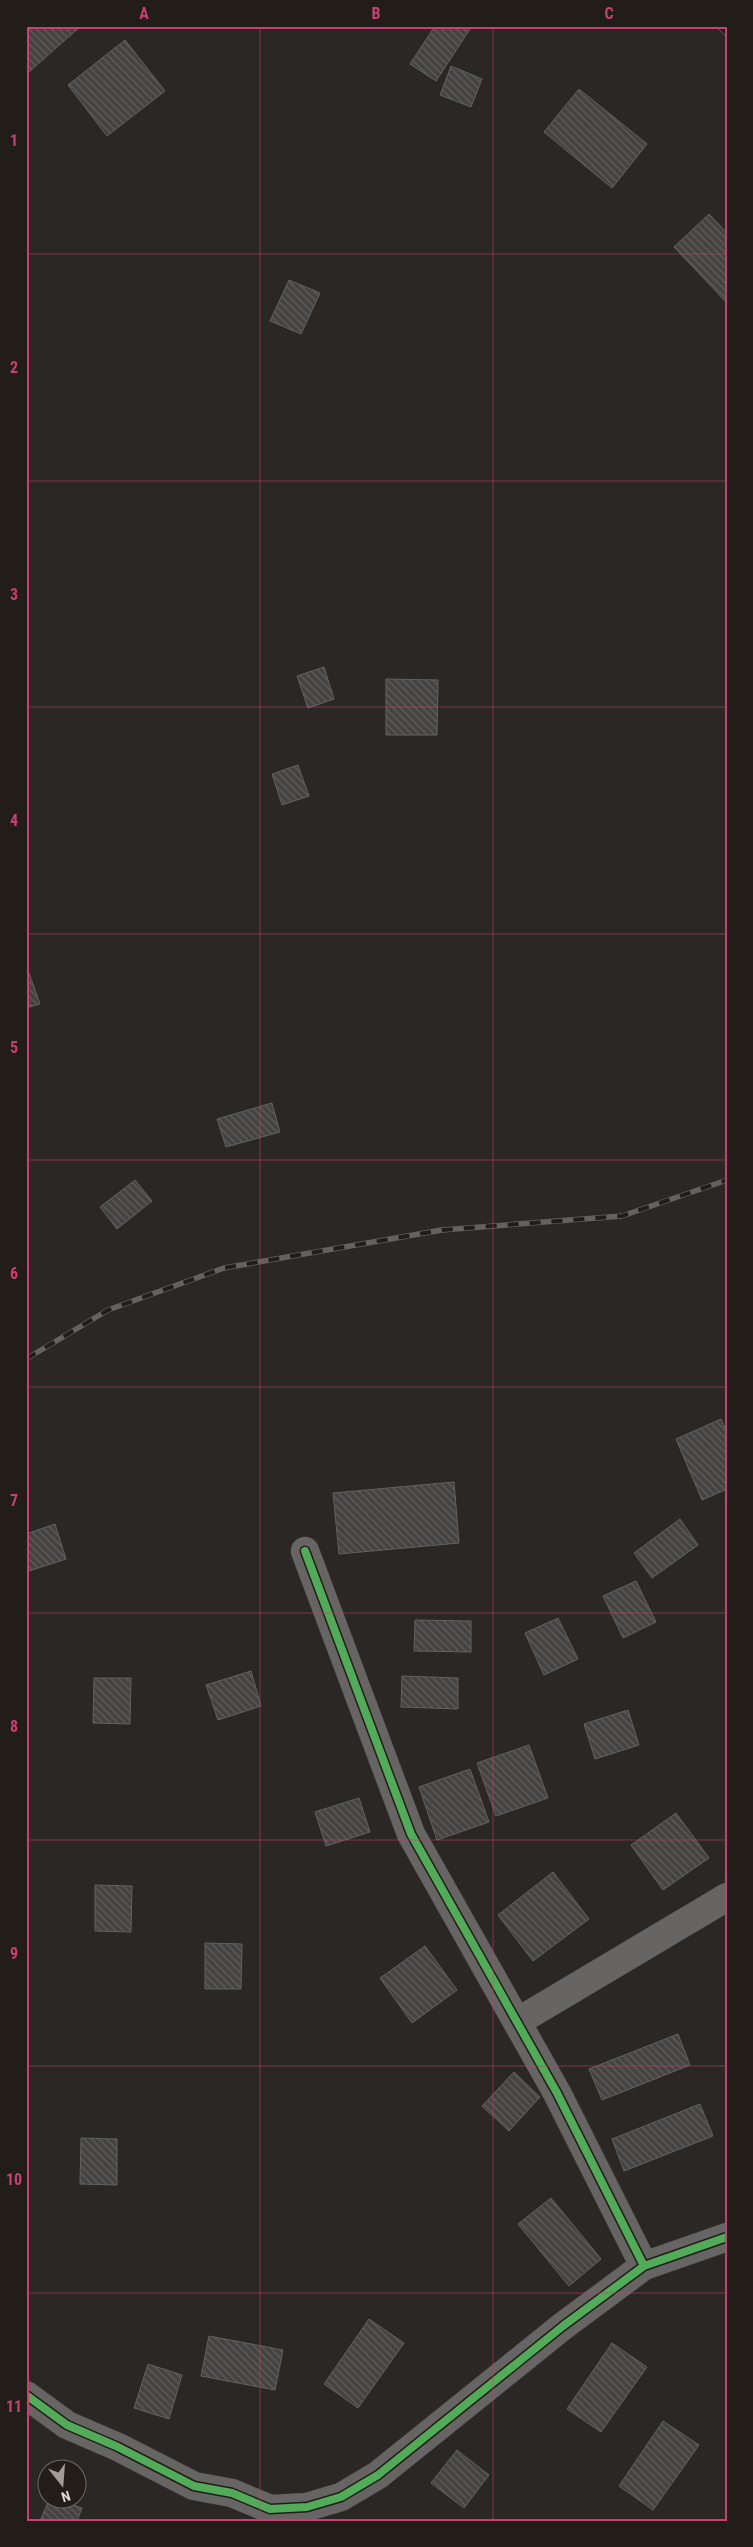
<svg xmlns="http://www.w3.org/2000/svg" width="753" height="2547" font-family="'Roboto Condensed',sans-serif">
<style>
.building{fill:url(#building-back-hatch);stroke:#64625f}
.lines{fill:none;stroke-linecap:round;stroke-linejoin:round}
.minor-casing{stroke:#484443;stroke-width:29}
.minor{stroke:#676563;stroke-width:28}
.rail-casing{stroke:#646260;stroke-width:5.5}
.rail{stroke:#231d19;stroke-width:4;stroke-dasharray:11;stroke-linecap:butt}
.cycleway-casing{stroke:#231d19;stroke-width:11}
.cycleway{stroke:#51ab58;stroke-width:8}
.grid{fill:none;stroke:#c83f74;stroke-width:1;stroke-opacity:0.55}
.neatline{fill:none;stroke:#c83f74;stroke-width:2}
.grid-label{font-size:16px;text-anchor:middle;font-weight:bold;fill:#c83f74}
</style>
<defs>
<pattern id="building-back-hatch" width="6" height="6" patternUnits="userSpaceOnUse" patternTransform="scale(1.25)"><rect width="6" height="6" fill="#454341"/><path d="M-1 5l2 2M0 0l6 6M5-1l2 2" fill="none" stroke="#5f5e5c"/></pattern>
</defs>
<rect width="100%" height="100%" fill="#2a2725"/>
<path class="building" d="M 26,26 L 81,26 L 29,72 L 26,70 Z
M 435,26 L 472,26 L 436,81 L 410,64 Z
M 125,40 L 165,91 L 107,136 L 68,85 Z
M 451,66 L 482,79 L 471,107 L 440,95 Z
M 579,89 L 647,144 L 612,188 L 544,132 Z
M 709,214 L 727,233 L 727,303 L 674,247 Z
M 289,280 L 320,293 L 301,334 L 270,321 Z
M 324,667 L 334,699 L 308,708 L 297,676 Z
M 386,679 L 438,680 L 437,735 L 386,735 Z
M 298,765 L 309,796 L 282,805 L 272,774 Z
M 29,973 L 40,1004 L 26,1008 L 26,974 Z
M 272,1103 L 280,1132 L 226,1147 L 217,1119 Z
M 135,1180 L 152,1201 L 117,1229 L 100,1207 Z
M 721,1419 L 727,1432 L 727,1489 L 702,1500 L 676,1439 Z
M 454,1482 L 459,1543 L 339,1554 L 333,1493 Z
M 680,1519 L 698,1545 L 652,1578 L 634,1553 Z
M 55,1524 L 66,1559 L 26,1572 L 26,1534 Z
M 636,1581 L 656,1622 L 623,1638 L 603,1596 Z
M 558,1618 L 578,1659 L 544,1675 L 525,1633 Z
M 415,1620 L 471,1621 L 471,1652 L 414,1651 Z
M 251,1671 L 261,1706 L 218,1720 L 206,1685 Z
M 402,1676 L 458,1678 L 458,1709 L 401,1707 Z
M 94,1678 L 131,1678 L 130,1724 L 93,1723 Z
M 628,1710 L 639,1745 L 595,1759 L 584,1724 Z
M 529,1745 L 548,1798 L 496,1816 L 477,1763 Z
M 470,1769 L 489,1822 L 437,1840 L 419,1787 Z
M 359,1798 L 370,1832 L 326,1846 L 315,1812 Z
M 676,1813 L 709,1858 L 663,1890 L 631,1845 Z
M 553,1872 L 589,1919 L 533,1961 L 498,1915 Z
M 95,1885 L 132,1886 L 131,1932 L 95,1931 Z
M 205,1943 L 242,1944 L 241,1989 L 205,1989 Z
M 425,1946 L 457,1990 L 412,2023 L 380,1978 Z
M 678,2034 L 690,2065 L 602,2100 L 589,2069 Z
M 514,2072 L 540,2097 L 509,2131 L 482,2106 Z
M 700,2104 L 713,2136 L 624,2171 L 612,2139 Z
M 81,2138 L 117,2139 L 117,2185 L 80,2184 Z
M 551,2198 L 601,2259 L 569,2286 L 518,2224 Z
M 369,2319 L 404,2343 L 358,2408 L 324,2384 Z
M 209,2336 L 283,2350 L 275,2390 L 201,2376 Z
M 612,2343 L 647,2367 L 601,2432 L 567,2409 Z
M 148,2364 L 182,2375 L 169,2419 L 134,2408 Z
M 663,2421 L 699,2445 L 653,2510 L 619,2486 Z
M 457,2450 L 489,2475 L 464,2508 L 431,2483 Z
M 49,2500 L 59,2500 L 82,2508 L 77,2521 L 40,2521 Z"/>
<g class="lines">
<defs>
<path id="minor" d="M 305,1551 L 411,1834 L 557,2093 L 644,2266
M 517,2022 L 727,1897
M 26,2395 L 67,2425 L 118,2447 L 194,2486 L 232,2493 L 270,2509 L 307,2507 L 341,2497 L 378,2475 L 563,2326 L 644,2266 L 727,2237"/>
</defs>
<use href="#minor" class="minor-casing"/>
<use href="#minor" class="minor"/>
<defs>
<path id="rail" d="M 719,26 L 727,34
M 26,1359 L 108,1310 L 224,1268 L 442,1230 L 622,1216 L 727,1180"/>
</defs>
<use href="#rail" class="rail-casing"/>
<use href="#rail" class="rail"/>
<defs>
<path id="cycleway" d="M 305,1551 L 411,1834 L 557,2093 L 644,2266
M 26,2395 L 67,2425 L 118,2447 L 194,2486 L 232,2493 L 270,2509 L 307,2507 L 341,2497 L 378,2475 L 563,2326 L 644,2266 L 727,2237"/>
</defs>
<use href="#cycleway" class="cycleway-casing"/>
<use href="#cycleway" class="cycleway"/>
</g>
<path class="grid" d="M 260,26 L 260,2521M 493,26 L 493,2521M 26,254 L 727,254M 26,481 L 727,481M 26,707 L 727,707M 26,934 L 727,934M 26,1160 L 727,1160M 26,1387 L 727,1387M 26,1613 L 727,1613M 26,1840 L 727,1840M 26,2066 L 727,2066M 26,2293 L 727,2293"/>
<rect width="753" height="2547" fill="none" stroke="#231d19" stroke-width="55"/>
<g transform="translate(62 2484) rotate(163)"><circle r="24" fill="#231d19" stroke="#6e6965"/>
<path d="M0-4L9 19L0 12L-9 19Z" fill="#a09c99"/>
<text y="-8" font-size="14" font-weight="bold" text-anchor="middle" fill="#dfdbd8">N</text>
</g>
<rect x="28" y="28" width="698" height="2492" class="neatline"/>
<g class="grid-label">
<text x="144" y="19">A</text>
<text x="376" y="19">B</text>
<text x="609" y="19">C</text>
<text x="14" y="146">1</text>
<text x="14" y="373">2</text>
<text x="14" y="600">3</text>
<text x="14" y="826">4</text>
<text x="14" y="1053">5</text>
<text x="14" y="1279">6</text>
<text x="14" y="1506">7</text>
<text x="14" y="1732">8</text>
<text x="14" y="1959">9</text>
<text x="14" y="2185">10</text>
<text x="14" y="2412">11</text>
</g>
</svg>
